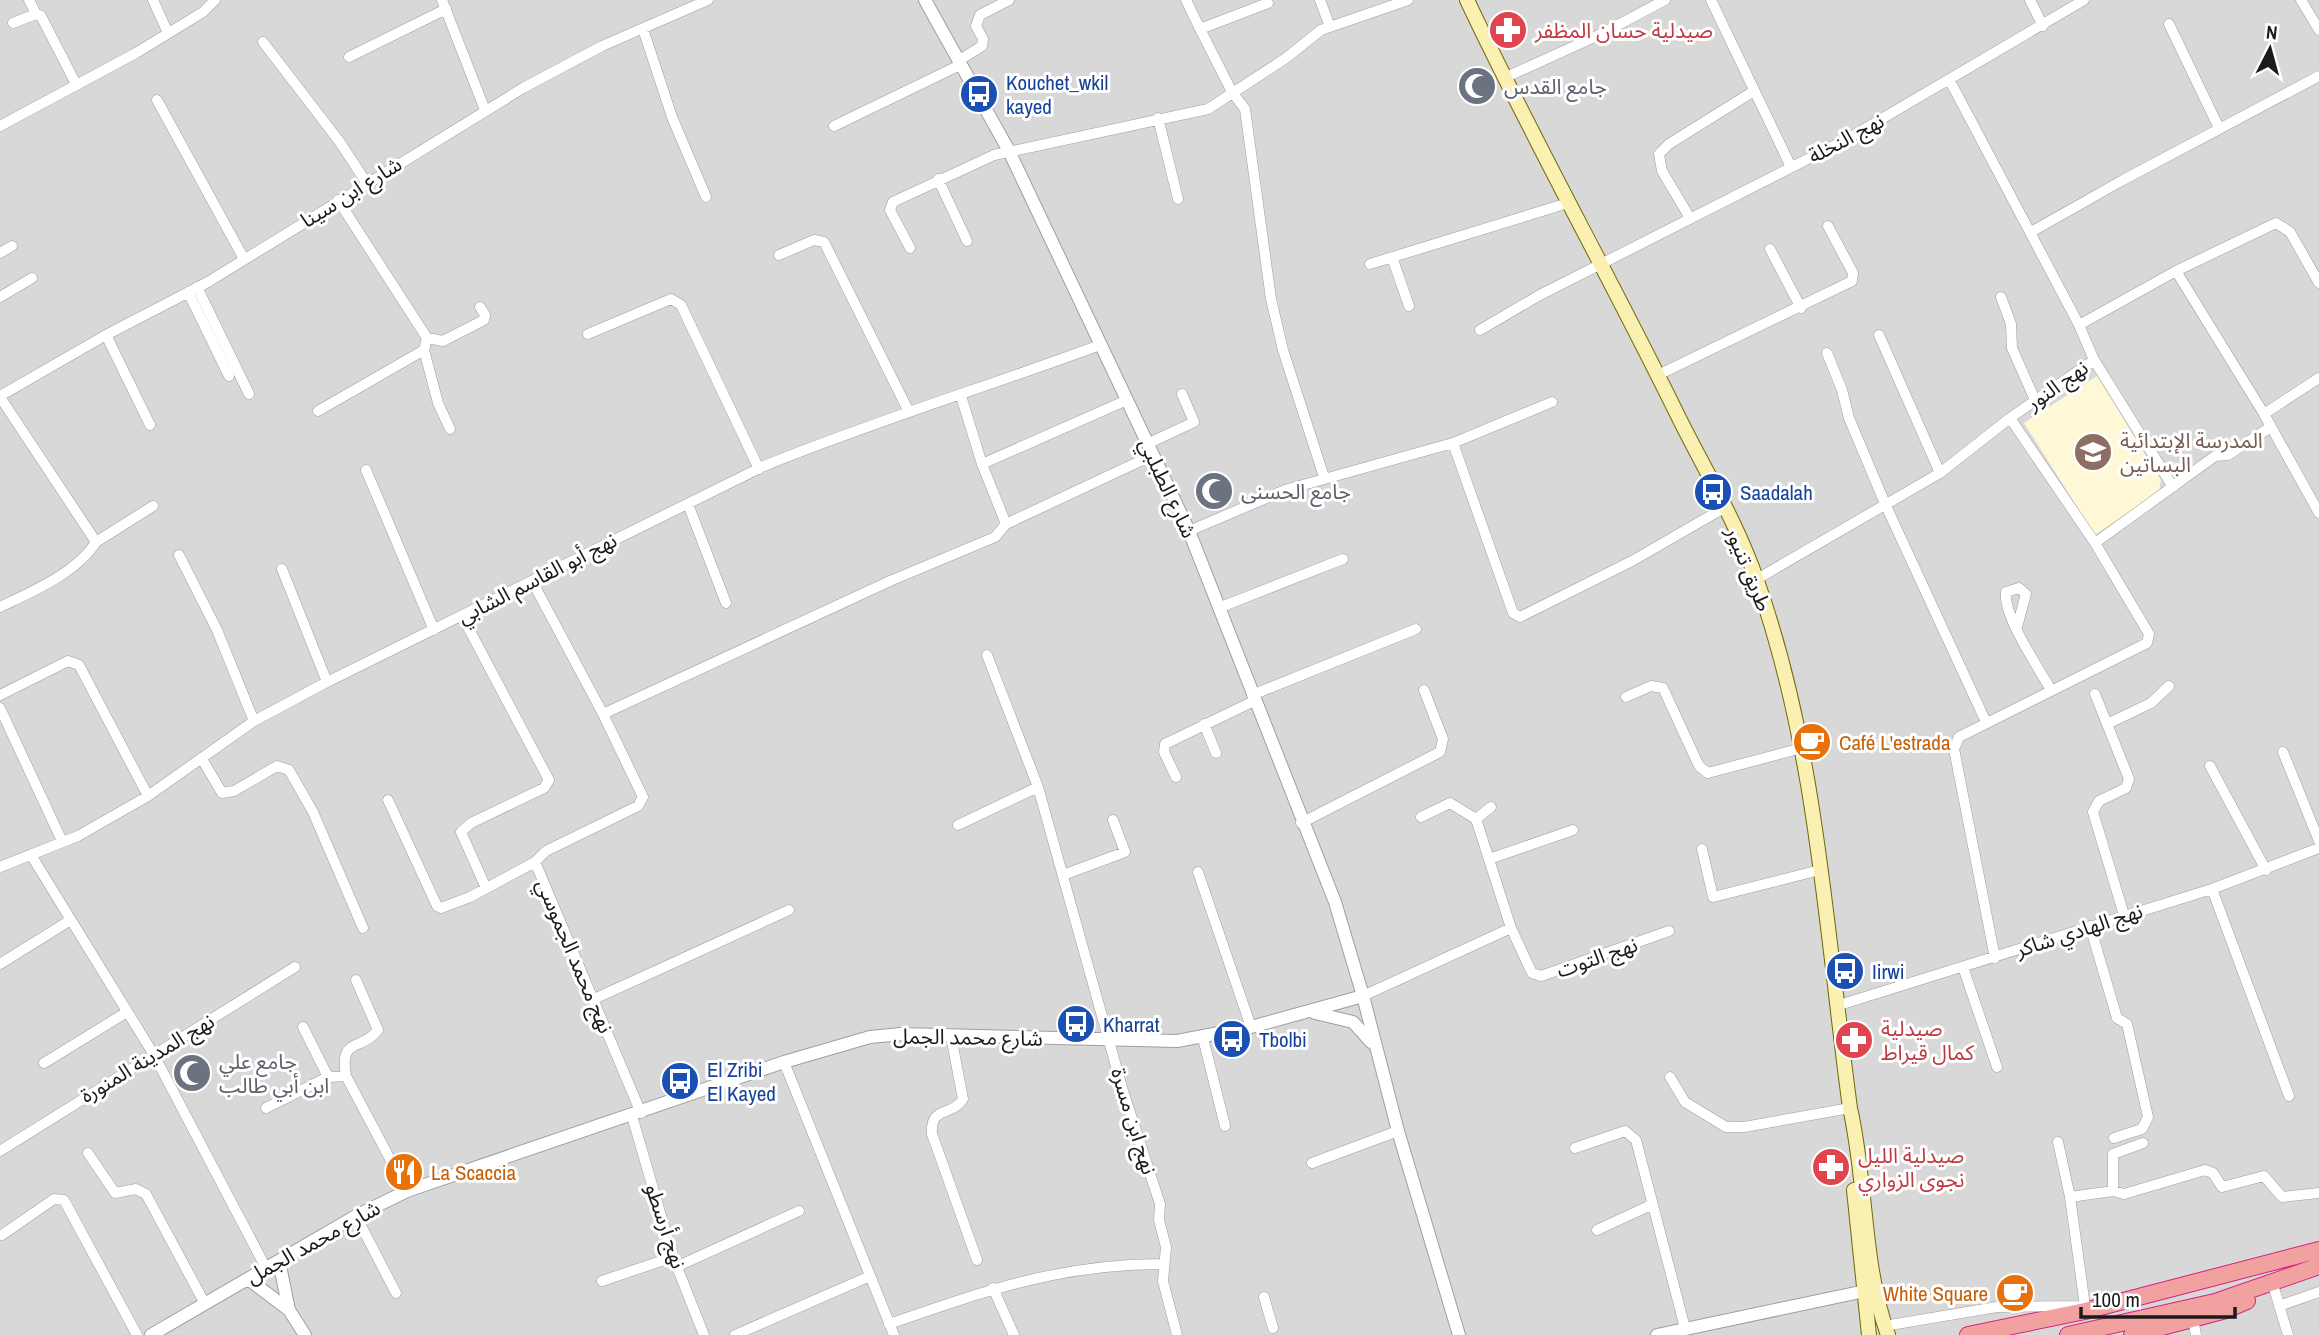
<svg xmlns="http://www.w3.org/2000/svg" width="2319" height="1335" font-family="'Archivo Narrow','Noto Sans Arabic',sans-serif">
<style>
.residential{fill:#d9d8d8}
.education{fill:#fff8d7}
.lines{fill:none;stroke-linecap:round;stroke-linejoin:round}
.minor-casing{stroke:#9f9f9f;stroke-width:11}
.tertiary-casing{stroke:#9f9f9f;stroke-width:14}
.secondary-casing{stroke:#706804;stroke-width:16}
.trunk-casing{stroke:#d52380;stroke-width:18}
.minor{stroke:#fff;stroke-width:10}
.tertiary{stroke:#fff;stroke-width:12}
.secondary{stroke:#f9f0b2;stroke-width:14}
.trunk{stroke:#f1a2a0;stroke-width:16}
.labels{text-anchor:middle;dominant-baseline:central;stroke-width:6;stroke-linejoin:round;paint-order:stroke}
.health-label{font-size:21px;fill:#be3a42;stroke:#fff;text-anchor:start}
.transit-label{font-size:21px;fill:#164399;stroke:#fff;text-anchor:start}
.worship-label{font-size:21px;fill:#5b616d;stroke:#fff;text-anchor:start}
.street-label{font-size:21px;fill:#1b1b1b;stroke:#fff}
.education-label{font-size:21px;fill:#785e54;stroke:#fff;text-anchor:start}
.food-label{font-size:21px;fill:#c56008;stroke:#fff;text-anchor:start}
</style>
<rect width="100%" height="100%" fill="#ede6e0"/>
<path class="residential" d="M 0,0 L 2319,0 L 2319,1335 L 0,1335 Z"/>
<path class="education" d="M 2097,376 L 2161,480 L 2159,491 L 2095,535 L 2024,423 Z"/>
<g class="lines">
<defs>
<path id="minor" d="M 29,0 L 36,14
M 153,0 L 168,33
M 442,0 L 485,110
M 1186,0 L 1200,29
M 1267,0 L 1268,3 L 1200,29 L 1232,92 L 1245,109 L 1271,299 L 1283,350 L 1324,477
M 1320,0 L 1330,27
M 1711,0 L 1791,167
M 2030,0 L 2043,26
M 2301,0 L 2319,30
M 13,23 L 36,14 L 41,16 L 76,84
M 2169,24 L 2219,128
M 643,29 L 672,117 L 706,197
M 263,42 L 339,141 L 366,182
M 349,57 L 446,9
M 958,61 L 982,46 L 983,39 L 976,26 L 980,15 L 1009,0
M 1504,78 L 1599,35 L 1665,0
M 157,100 L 244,259
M 1158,118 L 1178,199
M 0,126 L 136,53 L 203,12 L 215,0
M 834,126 L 960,65
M 938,179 L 967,241
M 338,200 L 427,338 L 443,341 L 484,320 L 485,315 L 480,307
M 1690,218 L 1662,171 L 1659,154 L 1669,144 L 1754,91
M 2031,232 L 2123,180 L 2319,76
M 910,248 L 890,210 L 893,202 L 994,155 L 1208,109 L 1286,58 L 1321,30 L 1408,0
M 1770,249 L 1801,308
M 0,253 L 12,246
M 779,255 L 814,240 L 824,242 L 909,412
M 1392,257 L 1409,306
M 1370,264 L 1568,203
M 2176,271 L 2276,223 L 2290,232 L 2319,283
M 197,287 L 249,394
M 188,292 L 229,376
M 0,297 L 32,278
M 2001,297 L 2011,324 L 2012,348 L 2035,400
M 2079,325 L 2176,271 L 2264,414 L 2319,513
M 1480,330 L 1538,296 L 1849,138 L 2084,0
M 588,334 L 671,299 L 681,305 L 759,469
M 106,335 L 150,425
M 1879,335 L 1940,473
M 424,350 L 438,403 L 450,429
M 1827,353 L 1842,390 L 1849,418 L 1886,506 L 1986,722
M 2094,360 L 2173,487
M 1658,375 L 1852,281 L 1853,273 L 1828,226
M 0,396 L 106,335 L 208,282 L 523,88 L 602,46 L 708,0
M 961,396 L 982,464 L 1006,524
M 0,397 L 96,542 C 77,573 31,592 0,607
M 318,411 L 424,350 L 427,338
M 2264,414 L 2319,378
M 1453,443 L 1513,613 L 1520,617 L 1632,561 L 1724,508
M 1147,444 L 1194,422 L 1182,394
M 982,464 L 1127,400
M 366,470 L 434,630
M 688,504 L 726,603
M 1189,531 L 1285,490 L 1453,443 L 1552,402
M 96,542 L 153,506
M 2095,543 L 2215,456 L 2228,455 L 2269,428
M 179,555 L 217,630 L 254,721
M 282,569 L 327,682
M 1757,579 L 1940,473 L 2010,418 L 2094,360 L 2079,325 L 1950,81
M 532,581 L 603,714 L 643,797 L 638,806 L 546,851 L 535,862
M 1221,607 L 1343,559
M 462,616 L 549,780 L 544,788 L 471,823 L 461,832 L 486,888
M 2017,627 L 2026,594 L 2019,588 L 2006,592 C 2003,616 2038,667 2051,690
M 987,655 L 1038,787 L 1123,1091 L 1160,1204 L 1159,1220 L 1166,1247 L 1163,1281 L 1177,1335
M 2095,694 L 2129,779 L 2126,788 L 2099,801 L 2093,812 L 2124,915
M 0,695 L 68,661 L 79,665 L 148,796
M 1252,695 L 1416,629
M 1626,697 L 1651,686 L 1663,688 L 1699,766 L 1708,773 L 1802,748
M 0,708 L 62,841
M 603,714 L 890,581 L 995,537 L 1006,524 L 1153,455
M 1204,724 L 1216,753
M 2107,724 L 2151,703 L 2169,686
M 2283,752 L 2319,841
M 202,759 L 222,793 L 234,791 L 277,766 L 289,770 L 313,812 L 363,928
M 2210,766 L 2266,870
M 1176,777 L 1164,752 L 1165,744 L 1254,701
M 388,800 L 437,906 L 441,908 L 470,897 L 535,862 L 641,1113
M 1421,817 L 1450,803 L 1476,819 L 1511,928 L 1532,973 L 1541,976 L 1669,931
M 1476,819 L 1491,807
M 1301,823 L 1440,752 L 1443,739 L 1424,690
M 958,825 L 1038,787
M 1702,849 L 1713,897 L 1820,870
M 31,855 L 154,1055 L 266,1268
M 1489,859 L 1573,830
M 0,867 L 78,836 L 148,796 L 254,721 L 327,682 L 764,466 C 875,421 989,386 1100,345
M 1198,872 L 1251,1027
M 1063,875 L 1125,852 L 1113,820
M 2212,889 L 2289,1096
M 2090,926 L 2117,1018 L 2127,1024 L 2148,1117 L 2142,1129 L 2114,1138
M 1995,958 L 1954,749 L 1959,737 L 2147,643 L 2149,634 L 2095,543 L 2010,418
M 0,964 L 69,921
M 1963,967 L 1997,1067
M 1363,996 L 1511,928
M 594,999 L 789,910
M 1836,1006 L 2212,889 L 2319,848
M 303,1027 L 328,1077
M 951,1036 L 963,1099 C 952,1117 930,1105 932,1134 L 977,1260
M 1203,1038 L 1225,1126
M 784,1062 L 894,1335
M 44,1063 L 127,1012
M 346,1076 C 339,1036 361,1052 378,1030 L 356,980
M 1670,1077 L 1685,1102 L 1726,1127 L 1744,1127 L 1850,1108
M 266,1108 L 328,1077 L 346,1076 L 407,1191
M 632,1116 L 673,1257 L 704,1335
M 2058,1142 L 2070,1197 L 2085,1306
M 2143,1143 L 2113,1154 L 2113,1191 L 2124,1194 L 2205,1170 L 2213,1173 L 2222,1187 L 2264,1176 L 2282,1197 L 2319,1193
M 1575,1148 L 1625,1131 L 1636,1140 L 1685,1328
M 0,1151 L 295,967
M 88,1153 L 115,1193 L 136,1189 L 146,1194 L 205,1304
M 1312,1163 L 1398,1131
M 2070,1197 L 2113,1191
M 356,1216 L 396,1293
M 1597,1230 L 1651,1205
M 2,1235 L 54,1199 L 64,1200 L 137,1335
M 678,1266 L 799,1211
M 602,1281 L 673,1257
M 993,1288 L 1014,1335
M 2274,1288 L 2288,1335
M 1264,1297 L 1273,1328
M 2279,1306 L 2319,1292
M 2193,1319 L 2196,1335
M 889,1324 C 984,1291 1060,1264 1162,1264
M 1884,1326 L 1997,1307 L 2083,1306
M 735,1335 L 868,1277"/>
<path id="tertiary" d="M 925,0 L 1009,151 L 1189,531 L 1335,902 L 1363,996
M 1315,1013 L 1353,1022 L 1371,1042
M 279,1261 L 289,1310 L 305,1335
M 248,1279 L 289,1310
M 151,1335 L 356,1216 L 407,1191 L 784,1062 L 870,1037 L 901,1034 L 1177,1041 L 1251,1027 L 1363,996 L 1398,1131 L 1459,1335
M 1657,1335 L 1865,1291"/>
<path id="secondary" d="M 1467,0 C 1534,142 1611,279 1680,420 C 1706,472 1738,525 1757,581 C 1817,750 1826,932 1850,1108 C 1867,1182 1862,1263 1888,1335
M 1854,1190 L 1869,1335"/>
<path id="trunk" d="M 1968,1335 L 2085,1311 L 2319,1250
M 2068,1335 L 2215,1302 L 2319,1266
M 2132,1335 L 2226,1310 L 2247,1301"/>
</defs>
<use href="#minor" class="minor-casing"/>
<use href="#tertiary" class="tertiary-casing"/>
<use href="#secondary" class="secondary-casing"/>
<use href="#trunk" class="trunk-casing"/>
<use href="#minor" class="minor"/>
<use href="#tertiary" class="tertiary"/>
<use href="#secondary" class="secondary"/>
<use href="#trunk" class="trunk"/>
</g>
<defs>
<symbol id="pharmacy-disc" viewBox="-11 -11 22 22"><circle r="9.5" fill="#e0444e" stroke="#fff"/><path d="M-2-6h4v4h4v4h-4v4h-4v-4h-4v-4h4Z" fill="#fff"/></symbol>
<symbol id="mosque-disc" viewBox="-11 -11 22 22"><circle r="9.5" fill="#6b7280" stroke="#fff"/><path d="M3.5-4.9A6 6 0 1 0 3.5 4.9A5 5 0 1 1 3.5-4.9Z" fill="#fff"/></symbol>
<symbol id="bus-disc" viewBox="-11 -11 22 22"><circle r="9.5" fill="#1a4fb4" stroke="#fff"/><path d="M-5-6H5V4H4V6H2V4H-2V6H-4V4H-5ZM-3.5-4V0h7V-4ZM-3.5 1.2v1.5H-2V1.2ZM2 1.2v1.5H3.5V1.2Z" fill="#fff"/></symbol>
<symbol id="school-disc" viewBox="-11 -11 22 22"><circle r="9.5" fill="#8d6e63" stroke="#fff"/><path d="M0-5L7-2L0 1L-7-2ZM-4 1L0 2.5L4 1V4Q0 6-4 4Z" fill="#fff"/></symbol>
<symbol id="cafe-disc" viewBox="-11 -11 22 22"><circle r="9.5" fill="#e8710a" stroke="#fff"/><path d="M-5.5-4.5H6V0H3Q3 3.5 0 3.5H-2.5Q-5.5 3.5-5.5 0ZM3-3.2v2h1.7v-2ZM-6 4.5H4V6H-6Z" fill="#fff"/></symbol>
<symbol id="restaurant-disc" viewBox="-11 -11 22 22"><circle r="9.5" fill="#e8710a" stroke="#fff"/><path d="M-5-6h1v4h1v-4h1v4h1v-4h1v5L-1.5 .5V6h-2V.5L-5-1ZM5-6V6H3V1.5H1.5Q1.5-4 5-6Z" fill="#fff"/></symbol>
</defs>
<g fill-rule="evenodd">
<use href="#pharmacy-disc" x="1486" y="8" width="44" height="44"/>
<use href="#mosque-disc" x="1455" y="64" width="44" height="44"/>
<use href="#bus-disc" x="957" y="72" width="44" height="44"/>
<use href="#school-disc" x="2071" y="430" width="44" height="44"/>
<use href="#mosque-disc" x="1192" y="469" width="44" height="44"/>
<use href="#bus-disc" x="1691" y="470" width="44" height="44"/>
<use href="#cafe-disc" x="1790" y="720" width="44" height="44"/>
<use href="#bus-disc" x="1823" y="949" width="44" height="44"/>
<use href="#bus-disc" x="1054" y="1002" width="44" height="44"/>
<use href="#bus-disc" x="1210" y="1017" width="44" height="44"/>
<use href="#pharmacy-disc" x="1832" y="1018" width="44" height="44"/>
<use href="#mosque-disc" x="170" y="1051" width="44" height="44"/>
<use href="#bus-disc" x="658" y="1059" width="44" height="44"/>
<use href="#pharmacy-disc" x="1809" y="1145" width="44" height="44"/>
<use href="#restaurant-disc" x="382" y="1150" width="44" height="44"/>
<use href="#cafe-disc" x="1993" y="1271" width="44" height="44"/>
</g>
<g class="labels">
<g class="health-label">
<text x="1535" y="30">صيدلية حسان المظفر</text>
<text x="1881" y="1028">صيدلية<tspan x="1881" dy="24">كمال قيراط</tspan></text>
<text x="1858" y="1155">صيدلية الليل<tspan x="1858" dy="24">نجوى الزواري</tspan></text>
</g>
<g class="transit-label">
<text x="1006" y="82">Kouchet_wkil<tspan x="1006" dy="24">kayed</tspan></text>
<text x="1740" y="492">Saadalah</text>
<text x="1872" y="971">Iirwi</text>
<text x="1103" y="1024">Kharrat</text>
<text x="1259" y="1039">Tbolbi</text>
<text x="707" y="1069">El Zribi<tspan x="707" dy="24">El Kayed</tspan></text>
</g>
<g class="worship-label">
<text x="1504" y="86">جامع القدس</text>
<text x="1241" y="491">جامع الحسنى</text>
<text x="219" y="1061">جامع علي<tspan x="219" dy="24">ابن أبي طالب</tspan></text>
</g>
<g class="street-label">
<text transform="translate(1846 138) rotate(-28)">نهج النخلة</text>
<text transform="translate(351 192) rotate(-32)">شارع ابن سينا</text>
<text transform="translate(2057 385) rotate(-35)">نهج النور</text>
<text transform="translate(1168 488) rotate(65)">شارع الطبلبي</text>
<text transform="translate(1749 569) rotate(68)">طريق تنيور</text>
<text transform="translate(537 578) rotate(-27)">نهج أبو القاسم الشابي</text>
<text transform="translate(2079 930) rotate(-18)">نهج الهادي شاكر</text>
<text transform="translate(575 956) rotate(67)">نهج محمد الجموسي</text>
<text transform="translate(1597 957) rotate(-19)">نهج التوت</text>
<text transform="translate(968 1037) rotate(1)">شارع محمد الجمل</text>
<text transform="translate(147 1058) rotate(-31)">نهج المدينة المنورة</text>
<text transform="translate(1134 1121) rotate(73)">نهج ابن مسرة</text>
<text transform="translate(666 1226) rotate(72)">نهج أرسطو</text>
<text transform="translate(313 1242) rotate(-29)">شارع محمد الجمل</text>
</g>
<g class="education-label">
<text x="2120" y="440">المدرسة الإبتدائية<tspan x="2120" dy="24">البساتين</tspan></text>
</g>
<g class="food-label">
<text x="1839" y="742">Café L'estrada</text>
<text x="431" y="1172">La Scaccia</text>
<text x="1988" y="1293" text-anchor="end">White Square</text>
</g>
</g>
<g transform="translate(2270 49) rotate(6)" stroke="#ffffff" stroke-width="5" paint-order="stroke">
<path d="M0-5L12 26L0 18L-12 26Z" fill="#1b1b1b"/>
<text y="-10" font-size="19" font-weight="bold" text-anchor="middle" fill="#1b1b1b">N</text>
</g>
<path d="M2081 1307v10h154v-10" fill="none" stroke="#1b1b1b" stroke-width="3.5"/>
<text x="2092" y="1307" font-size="21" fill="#1b1b1b" stroke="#ffffff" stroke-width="5" paint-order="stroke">100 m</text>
</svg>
